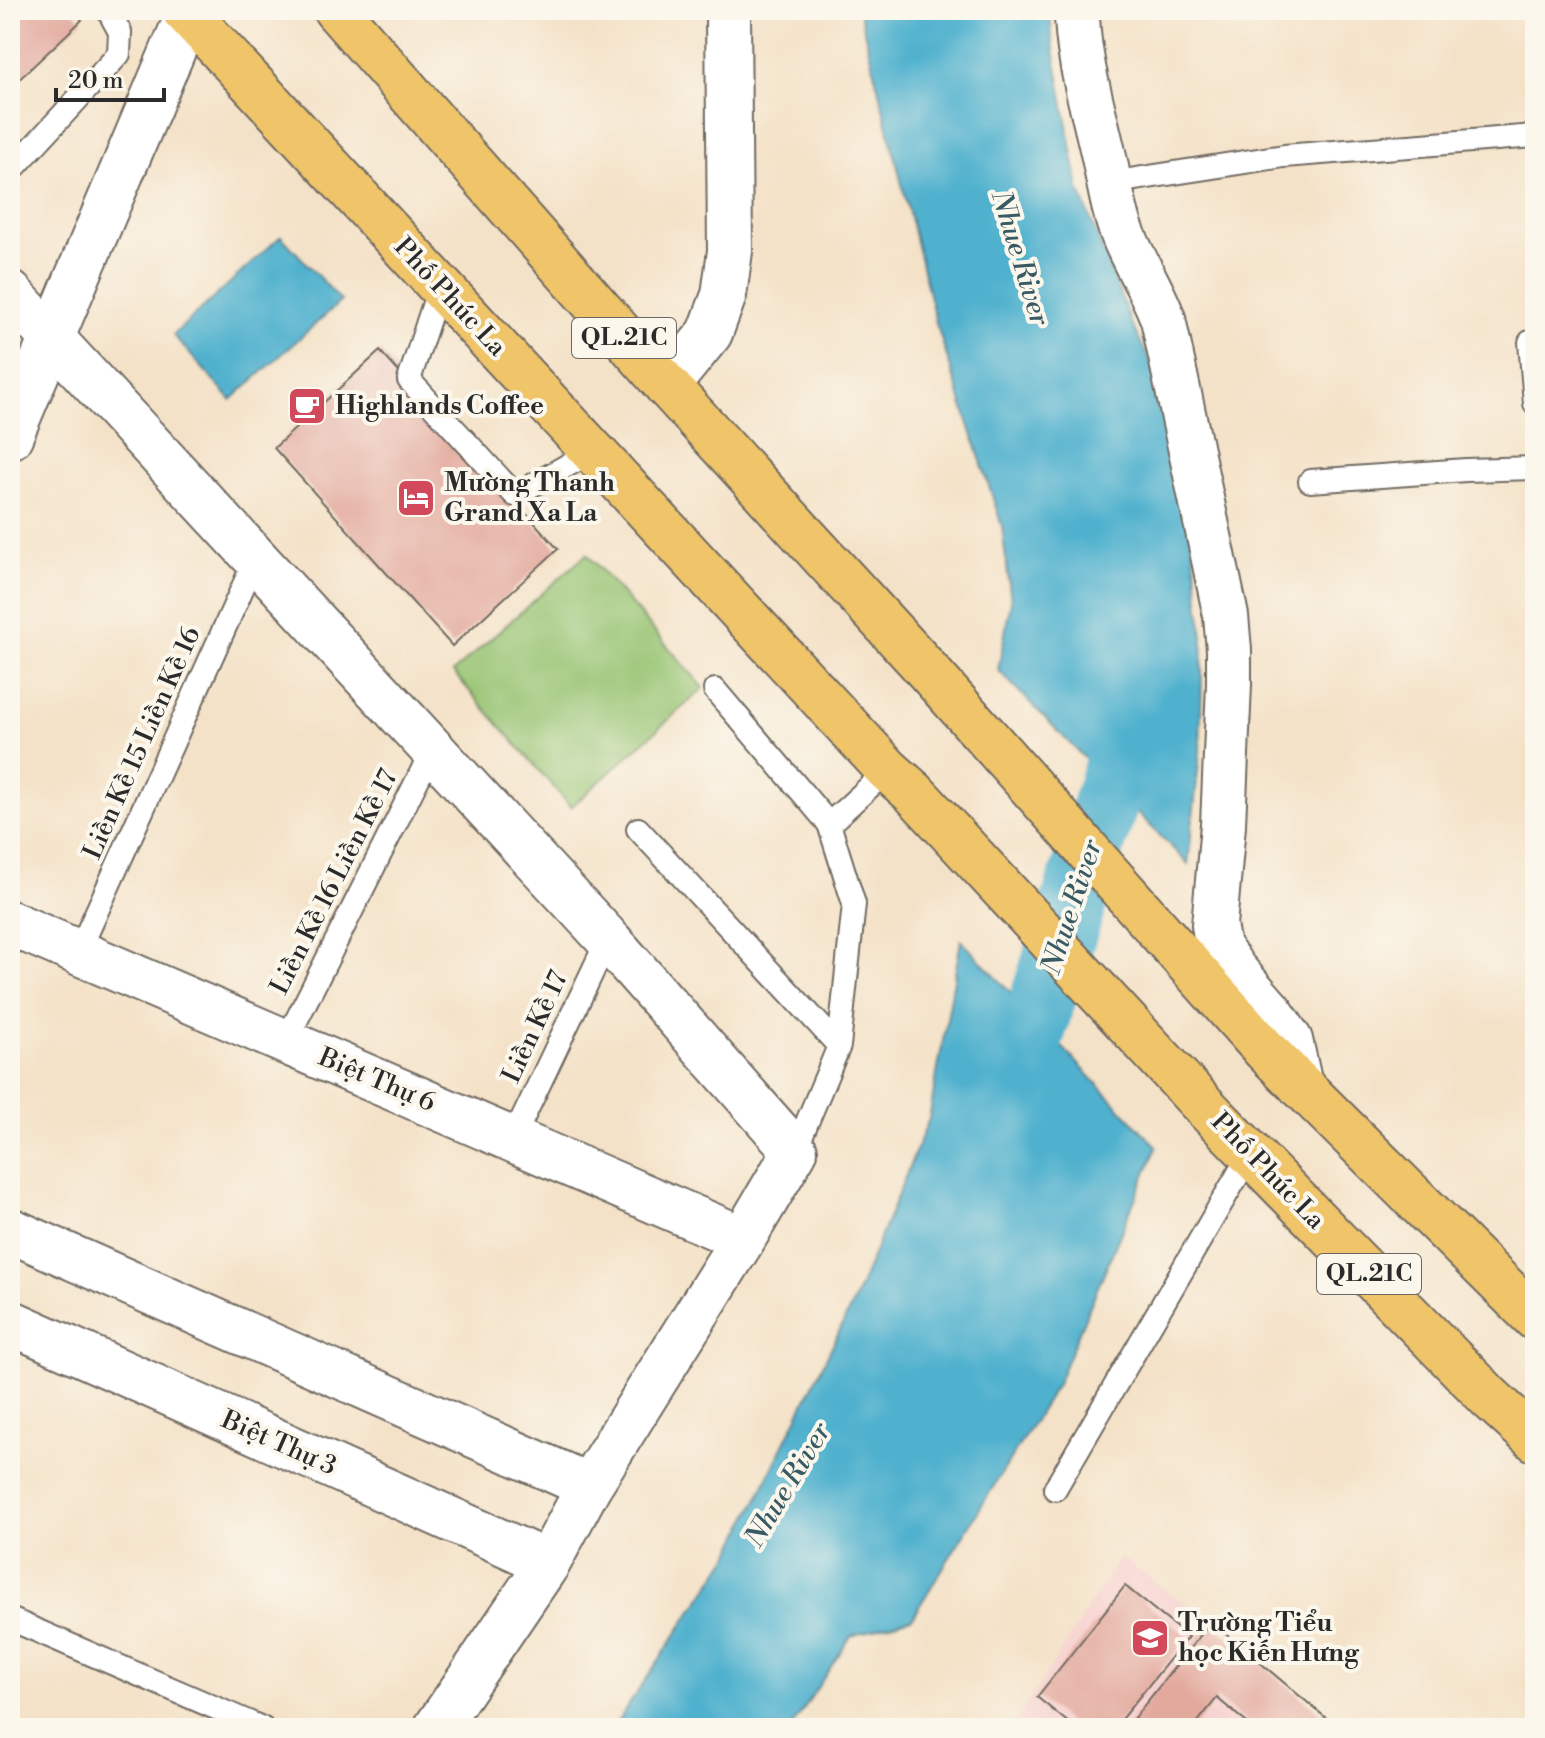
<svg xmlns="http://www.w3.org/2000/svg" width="1545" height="1738" font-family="'Libre Bodoni',serif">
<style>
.built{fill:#f7d0ce}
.green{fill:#96c371;stroke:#60774e;stroke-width:2}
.water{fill:#4fb1ce;stroke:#3d6e7c;stroke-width:2}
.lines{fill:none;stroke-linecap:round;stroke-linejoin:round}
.river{stroke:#4fb1ce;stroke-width:66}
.building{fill:#e3a99d}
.lane-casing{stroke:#716b62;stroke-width:26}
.street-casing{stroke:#716b62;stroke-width:48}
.highway-casing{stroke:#716b62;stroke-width:48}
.lane{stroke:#fff;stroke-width:22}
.street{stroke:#fff;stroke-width:44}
.highway{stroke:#f0c469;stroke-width:44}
.labels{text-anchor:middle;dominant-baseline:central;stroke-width:8;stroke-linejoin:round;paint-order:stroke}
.shield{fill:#fbf7ec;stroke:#696865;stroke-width:2}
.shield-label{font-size:24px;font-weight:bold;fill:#2b2b2b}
.street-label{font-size:26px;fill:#2b2b2b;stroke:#fbf7ec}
.poi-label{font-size:26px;font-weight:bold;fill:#2b2b2b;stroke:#fbf7ec;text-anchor:start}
.water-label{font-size:28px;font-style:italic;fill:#385a64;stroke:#fbf7ec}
</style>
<rect width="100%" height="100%" fill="#fbf7ec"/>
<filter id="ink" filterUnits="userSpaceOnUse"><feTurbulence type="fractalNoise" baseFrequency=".0125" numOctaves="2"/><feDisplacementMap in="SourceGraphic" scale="16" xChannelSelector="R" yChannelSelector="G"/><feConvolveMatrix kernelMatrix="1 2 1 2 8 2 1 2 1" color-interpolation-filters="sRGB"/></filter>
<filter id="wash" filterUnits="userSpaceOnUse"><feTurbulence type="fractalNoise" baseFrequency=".006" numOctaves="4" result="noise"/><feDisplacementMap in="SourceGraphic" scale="32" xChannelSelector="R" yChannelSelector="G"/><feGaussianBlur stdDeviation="1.8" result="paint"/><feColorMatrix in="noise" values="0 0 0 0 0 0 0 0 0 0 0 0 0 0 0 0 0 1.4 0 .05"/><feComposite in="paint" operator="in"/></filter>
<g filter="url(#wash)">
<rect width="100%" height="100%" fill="#f4e2c8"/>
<path class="built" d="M 1120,1557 L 1211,1622 L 1338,1728 L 1012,1728 Z"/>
<path class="green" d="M 587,554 L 704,688 L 571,807 L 453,672 Z"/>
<path class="water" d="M 859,10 L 1050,10 L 1052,38 L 1079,189 L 1132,325 L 1165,391 L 1191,526 L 1203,637 L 1200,752 L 1188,864 L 998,670 L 1011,601 L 1002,526 L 936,323 Z
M 281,236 L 341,301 L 231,400 L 173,335 Z
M 961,940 L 1157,1147 L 1057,1384 L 912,1618 L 851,1636 L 791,1728 L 613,1728 L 730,1555 L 854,1301 L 929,1119 Z"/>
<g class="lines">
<path class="river" d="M 1009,1105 L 1117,767 L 1120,697"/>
</g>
<g id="blocks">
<path class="building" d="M 10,10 L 73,10 L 82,20 L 10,88 Z
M 380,351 L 558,549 L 452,646 L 274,448 Z
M 1125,1586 L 1188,1637 L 1114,1728 L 1075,1728 L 1037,1697 Z
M 1211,1622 L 1251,1655 L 1338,1728 L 1253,1728 L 1217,1698 L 1193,1728 L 1126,1728 Z"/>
</g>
</g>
<g filter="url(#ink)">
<use href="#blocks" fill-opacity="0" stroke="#716b62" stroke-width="2"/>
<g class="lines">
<defs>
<path id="lane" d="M 10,172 L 119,54 L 120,32 L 108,10
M 1110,183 L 1284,156 L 1535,136
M 440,285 L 409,380 L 515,495 L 593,451
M 1530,342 L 1535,403
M 1310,481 L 1466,470 L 1535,468
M 715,690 L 829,824 L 854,904 L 839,1046 L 795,1151
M 829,824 L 888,770
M 638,829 L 839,1046
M 79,951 L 256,558
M 286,1041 L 433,749
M 513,1139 L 608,939
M 1055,1489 L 1250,1154
M 10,1619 L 262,1728"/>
<path id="street" d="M 1077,10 C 1077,56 1091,100 1101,144 C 1108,172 1111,202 1121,229 C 1132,260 1152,288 1163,319 L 1226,616 L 1229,650 L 1229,684 L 1223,825 L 1214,925 L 1218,947 L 1235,971 L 1271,1012 L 1290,1040 L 1300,1085
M 10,293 L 608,939 L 795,1151 L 743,1239 L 589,1486 L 548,1563 L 436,1728
M 667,386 L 710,333 L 724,295 L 730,251 L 728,10
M 10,437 L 190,10
M 10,923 L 743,1239
M 10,1230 L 589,1486
M 10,1322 L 548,1563"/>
<path id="highway" d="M 184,10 L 888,770 L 914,793 L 1205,1107 L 1490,1398 L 1535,1439
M 336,10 L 667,386 L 919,661 L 1266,1051 L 1535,1318"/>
</defs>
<use href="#lane" class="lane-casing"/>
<use href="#street" class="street-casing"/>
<use href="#highway" class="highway-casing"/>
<use href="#lane" class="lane"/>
<use href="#street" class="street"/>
<use href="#highway" class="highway"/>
</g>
</g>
<defs>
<symbol id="cafe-square" viewBox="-11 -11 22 22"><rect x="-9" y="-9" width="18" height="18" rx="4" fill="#d1495b" stroke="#fbf7ec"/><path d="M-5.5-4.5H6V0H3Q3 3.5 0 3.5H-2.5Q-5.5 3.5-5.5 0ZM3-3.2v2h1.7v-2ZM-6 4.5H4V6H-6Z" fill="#fff"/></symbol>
<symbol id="hotel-square" viewBox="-11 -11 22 22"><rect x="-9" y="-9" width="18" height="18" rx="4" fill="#d1495b" stroke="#fbf7ec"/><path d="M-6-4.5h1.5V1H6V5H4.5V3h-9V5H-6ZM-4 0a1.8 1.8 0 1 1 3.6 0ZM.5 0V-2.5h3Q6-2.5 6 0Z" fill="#fff"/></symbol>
<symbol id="school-square" viewBox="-11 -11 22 22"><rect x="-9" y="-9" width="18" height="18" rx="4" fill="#d1495b" stroke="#fbf7ec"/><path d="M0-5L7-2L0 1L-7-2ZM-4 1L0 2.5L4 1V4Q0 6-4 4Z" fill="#fff"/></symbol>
</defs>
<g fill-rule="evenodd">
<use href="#cafe-square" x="285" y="384" width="44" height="44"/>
<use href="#hotel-square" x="394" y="476" width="44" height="44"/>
<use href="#school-square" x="1128" y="1616" width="44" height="44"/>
</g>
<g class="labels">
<g class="shield">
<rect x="572" y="318" width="104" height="40" rx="6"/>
<rect x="1317" y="1254" width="104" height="40" rx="6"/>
</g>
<g class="shield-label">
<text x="624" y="338">QL.21C</text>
<text x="1369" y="1274">QL.21C</text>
</g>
<g class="street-label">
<text transform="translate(450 297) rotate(47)">Phố Phúc La</text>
<text transform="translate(142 743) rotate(-66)">Liền Kề 15 Liền Kề 16</text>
<text transform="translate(334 882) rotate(-63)">Liền Kề 16 Liền Kề 17</text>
<text transform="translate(535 1027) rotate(-65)">Liền Kề 17</text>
<text transform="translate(377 1080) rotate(23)">Biệt Thự 6</text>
<text transform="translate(1268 1171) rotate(46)">Phố Phúc La</text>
<text transform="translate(279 1443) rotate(24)">Biệt Thự 3</text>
</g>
<g class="poi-label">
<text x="335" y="406">Highlands Coffee</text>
<text x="444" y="483">Mường Thanh<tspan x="444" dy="30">Grand Xa La</tspan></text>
<text x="1178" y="1623">Trường Tiểu<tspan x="1178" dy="30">học Kiến Hưng</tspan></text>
</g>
<g class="water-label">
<text transform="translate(1020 258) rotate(73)">Nhue River</text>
<text transform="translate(1072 907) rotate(-72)">Nhue River</text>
<text transform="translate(788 1485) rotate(-59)">Nhue River</text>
</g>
</g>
<rect width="1545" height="1738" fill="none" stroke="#fbf7ec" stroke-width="40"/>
<path d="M56 88v12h108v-12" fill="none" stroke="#2b2b2b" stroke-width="4"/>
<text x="68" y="88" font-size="24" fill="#2b2b2b" stroke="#fbf7ec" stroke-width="6" paint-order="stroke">20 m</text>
</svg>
